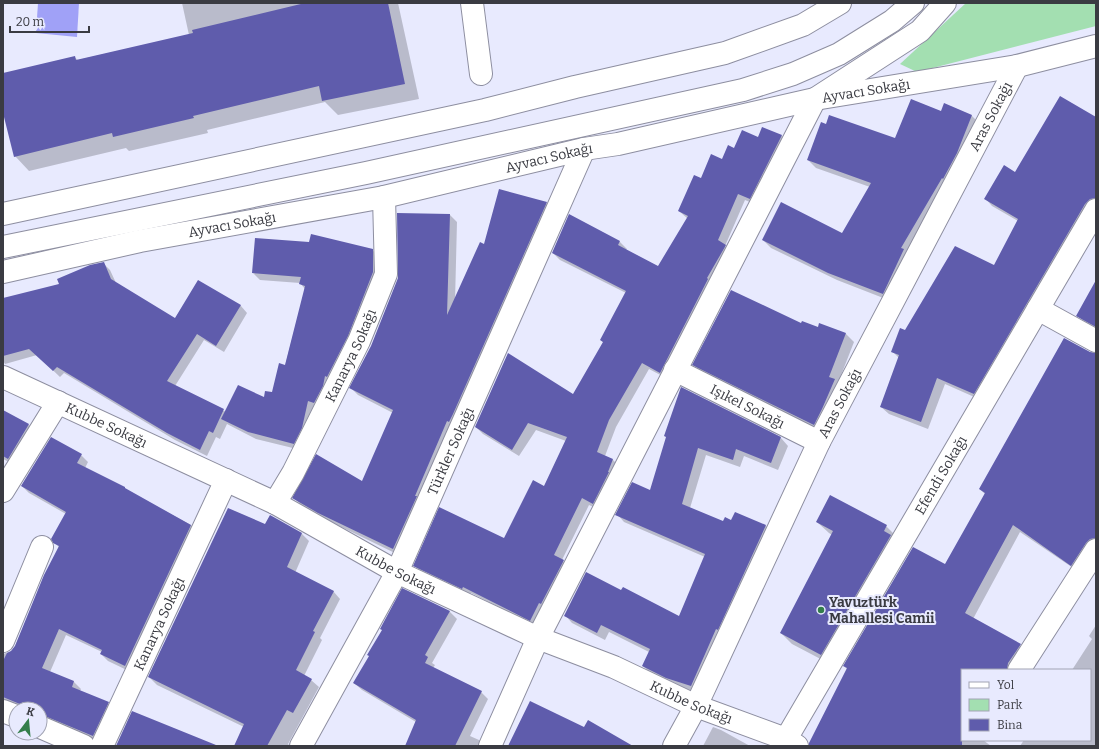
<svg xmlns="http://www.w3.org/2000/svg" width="1099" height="749" font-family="Bitter,serif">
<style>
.green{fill:#a3dfb1}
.water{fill:#a0a1f7}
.shadow{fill:#0003}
.building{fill:#5f5cac}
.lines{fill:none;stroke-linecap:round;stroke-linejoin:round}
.minor-casing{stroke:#8d8ea0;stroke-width:24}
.major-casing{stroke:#8d8ea0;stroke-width:24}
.minor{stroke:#fff;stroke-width:22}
.major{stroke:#fff;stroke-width:22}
.poi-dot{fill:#337d4a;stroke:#e8eafe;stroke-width:1.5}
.labels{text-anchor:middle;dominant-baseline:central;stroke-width:4;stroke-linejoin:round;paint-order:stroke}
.street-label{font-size:14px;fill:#3a3b42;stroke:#e8eafe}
.poi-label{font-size:14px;font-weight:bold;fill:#3a3b42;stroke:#e8eafe;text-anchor:start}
</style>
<rect width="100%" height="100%" fill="#e8eafe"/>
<path class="green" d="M 966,3 L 1096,3 L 1096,26 L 917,72 L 900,64 Z"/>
<path class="water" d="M 38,3 L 79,3 L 77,37 L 36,33 Z"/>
<path class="shadow" d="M 182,3 L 398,3 L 419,99 L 338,115 L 325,102 L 207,130 L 208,133 L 129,151 L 126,148 L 29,171 L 15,156 L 3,108 L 3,74 L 74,57 L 78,60 L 189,35 Z
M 945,105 L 972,116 L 980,124 L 891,301 L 837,280 L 771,248 L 763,240 L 843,235 L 870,187 L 816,168 L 808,160 L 827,125 L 896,139 L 942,112 Z
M 1096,114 L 1096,207 L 981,400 L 945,384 L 928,429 L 889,414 L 881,407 L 899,358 L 892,351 L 905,332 L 995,266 L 1018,221 L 992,206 L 985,198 L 1015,173 L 1094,117 Z
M 763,128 L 782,136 L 789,143 L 757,205 L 745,200 L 725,246 L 732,253 L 668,379 L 649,369 L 616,427 L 605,456 L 613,460 L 620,467 L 600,510 L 589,505 L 562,560 L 570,568 L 538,627 L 471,593 L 469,595 L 422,573 L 415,566 L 505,539 L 544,487 L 566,441 L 536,430 L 519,456 L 483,434 L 476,427 L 574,395 L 604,343 L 601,340 L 626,293 L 560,260 L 553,253 L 620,242 L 627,249 L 626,250 L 659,267 L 688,219 L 679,211 L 701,180 L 735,149 L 758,138 Z
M 547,203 L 553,210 L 401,556 L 327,520 L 301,505 L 294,498 L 363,483 L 393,413 L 358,395 L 351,388 L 450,215 L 457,222 L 455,302 L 485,245 Z
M 372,250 L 380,257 L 380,279 L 301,450 L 256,439 L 227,424 L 220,439 L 216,437 L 207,456 L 175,440 L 64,373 L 60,377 L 37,355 L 5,364 L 3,361 L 3,300 L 61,284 L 103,263 L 110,270 L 116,283 L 175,319 L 198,282 L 241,306 L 247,313 L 224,352 L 204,340 L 175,386 L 226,412 L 265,399 L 273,393 L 285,366 L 305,289 L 300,283 L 260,280 L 253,273 Z
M 1096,292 L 1096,329 L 1085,323 L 1078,316 Z
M 802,325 L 846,334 L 854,342 L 838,383 L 822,432 L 702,373 L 694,365 Z
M 1090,353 L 1096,354 L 1096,548 L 1079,572 L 1020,532 L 973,619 L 1020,645 L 1027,652 L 1016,670 L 962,670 L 962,740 L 983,740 L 991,746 L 823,746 L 848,670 L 844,666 L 946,565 L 985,494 L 980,489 Z
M 682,388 L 781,438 L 788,446 L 778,470 L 744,456 L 740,467 L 706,455 L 690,508 L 724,523 L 732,521 L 735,513 L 766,526 L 773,534 L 699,693 L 674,685 L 651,674 L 643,666 L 649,652 L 609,632 L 605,640 L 572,623 L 565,615 L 622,591 L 679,617 L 705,557 L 624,522 L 617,514 L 651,491 Z
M 3,414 L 14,417 L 29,425 L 36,432 L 15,465 L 3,459 Z
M 81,455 L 88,462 L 85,468 L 191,525 L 198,533 L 133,673 L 108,661 L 101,654 L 102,652 L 66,635 L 50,672 L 74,682 L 81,689 L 80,691 L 108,703 L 115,710 L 97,741 L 40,718 L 40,709 L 23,709 L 3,701 L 3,654 L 12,651 L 15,646 L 59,547 L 54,542 L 66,514 L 29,493 L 22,486 Z
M 270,516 L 302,534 L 309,541 L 295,573 L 333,591 L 340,599 L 320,638 L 322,640 L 304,676 L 311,680 L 319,687 L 288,744 L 290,746 L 236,746 L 244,727 L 157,685 L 149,677 L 265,525 Z
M 817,522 L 886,526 L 897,537 L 832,665 L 792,644 L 781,633 L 832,535 L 829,533 Z
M 449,611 L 457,619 L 432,663 L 435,665 L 433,668 L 481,692 L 488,699 L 470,736 L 479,740 L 485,746 L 406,746 L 416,722 L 362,690 L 354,683 Z
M 1096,625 L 1096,746 L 1020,746 L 1024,740 L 1090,740 L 1090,670 L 1072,670 L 1092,639 L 1089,636 Z
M 713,727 L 721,730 L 750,746 L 703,746 Z"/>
<path class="building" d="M 305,3 L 388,3 L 405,84 L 322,101 L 319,86 L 193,116 L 194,118 L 113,137 L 112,133 L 14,157 L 3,113 L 3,73 L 75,56 L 76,60 L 193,33 L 192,30 Z
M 1060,96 L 1096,117 L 1096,198 L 1090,199 L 1085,204 L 974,394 L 937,378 L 921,422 L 880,407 L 899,355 L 891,352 L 900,328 L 905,330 L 955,246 L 994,265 L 1018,219 L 984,199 L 1004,165 L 1015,172 Z
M 911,99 L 941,111 L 944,103 L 972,115 L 957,153 L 943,179 L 942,178 L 901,248 L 904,249 L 883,294 L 828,273 L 762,240 L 781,202 L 842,233 L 871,183 L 807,160 L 821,122 L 826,124 L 829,115 L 895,138 Z
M 762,127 L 782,135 L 750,199 L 738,194 L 718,240 L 726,245 L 707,278 L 708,279 L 660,373 L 642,363 L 609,420 L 597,452 L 613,459 L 608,472 L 609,472 L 593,504 L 582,498 L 554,555 L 564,560 L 541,604 L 539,603 L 530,621 L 463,587 L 462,589 L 413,566 L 439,507 L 504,538 L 533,480 L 544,486 L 567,437 L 528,423 L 512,450 L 475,427 L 508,353 L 573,394 L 603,342 L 600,340 L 626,291 L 552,253 L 569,214 L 620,241 L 618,245 L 658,266 L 688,216 L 678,211 L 694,175 L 701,178 L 711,154 L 722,159 L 728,145 L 734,148 L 742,130 L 758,137 Z
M 499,189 L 547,202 L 453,414 L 449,422 L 447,421 L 415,496 L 417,496 L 393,549 L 318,513 L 292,498 L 316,454 L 362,481 L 393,410 L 349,388 L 371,346 L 398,278 L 397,213 L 450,214 L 447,315 L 480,242 L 484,244 Z
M 311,234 L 373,249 L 373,272 L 348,336 L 327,377 L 325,376 L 323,386 L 314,403 L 308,401 L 302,428 L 294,444 L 248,432 L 221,419 L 238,385 L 264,397 L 265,391 L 272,392 L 279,363 L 285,365 L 305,286 L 299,284 L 301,277 L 252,273 L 255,238 L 309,242 Z
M 104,262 L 111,279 L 175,318 L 198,280 L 241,305 L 216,346 L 197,334 L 167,381 L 224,409 L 213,433 L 209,431 L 200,450 L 167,433 L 57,367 L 53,371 L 29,349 L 3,356 L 3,298 L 59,284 L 57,279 L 90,265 Z
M 1096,280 L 1096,327 L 1076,316 Z
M 731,290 L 801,323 L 802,321 L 818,327 L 819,323 L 846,333 L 829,377 L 835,379 L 822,409 L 814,425 L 692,365 Z
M 1064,338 L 1090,352 L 1096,353 L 1096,538 L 1090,539 L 1086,543 L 1071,566 L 1013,525 L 965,613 L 1021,644 L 1008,663 L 1007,670 L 962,670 L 962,746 L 809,746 L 809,743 L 847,668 L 843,666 L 913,547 L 945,564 L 985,493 L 979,489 Z
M 681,387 L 781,437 L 771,463 L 736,449 L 733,460 L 698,448 L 682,504 L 723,521 L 725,517 L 731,520 L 735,512 L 766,525 L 718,630 L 716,629 L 691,686 L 666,678 L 642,666 L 650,649 L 601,625 L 597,633 L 564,616 L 586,572 L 621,590 L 623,587 L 679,616 L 705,554 L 615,515 L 632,482 L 650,490 L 666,437 L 664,436 Z
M 3,410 L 29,424 L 8,459 L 3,456 Z
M 51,437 L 82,454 L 77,463 L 125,487 L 125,488 L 191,525 L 125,666 L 100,654 L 102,650 L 59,629 L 42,668 L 74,681 L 72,687 L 109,702 L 93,736 L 40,714 L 40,709 L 27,709 L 27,707 L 3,697 L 3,661 L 7,653 L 11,651 L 15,646 L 44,575 L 59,546 L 53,543 L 51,539 L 66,512 L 21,486 Z
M 830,495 L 887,525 L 884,531 L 891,535 L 821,655 L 780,633 L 833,531 L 816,522 Z
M 228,508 L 265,524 L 270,515 L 302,533 L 287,567 L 334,591 L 313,631 L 315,632 L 296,670 L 312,679 L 293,713 L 287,710 L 267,746 L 234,746 L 244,724 L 148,677 Z
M 402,588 L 450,611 L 425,655 L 428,657 L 425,663 L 482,691 L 455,746 L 405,746 L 416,720 L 353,683 L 369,656 L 367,655 L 382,630 L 380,629 Z
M 530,701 L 584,727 L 588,720 L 633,746 L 508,746 Z
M 132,711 L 216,745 L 216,746 L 116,746 Z"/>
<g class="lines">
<defs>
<g id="minor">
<path d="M 472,3 L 481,74"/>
<path id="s1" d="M 3,272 L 140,241 L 384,197 L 584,149 L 618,144 L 815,99 L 1017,66 L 1096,46"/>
<path d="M 1038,309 L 1096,341"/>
<path id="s2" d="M 675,370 L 819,442"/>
<path id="s3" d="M 3,377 L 275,503 L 397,572 L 538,638 L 614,667 L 696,706 L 786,739 L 797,746"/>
<path d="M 3,491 L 58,402"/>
<path id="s4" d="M 275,503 L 293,473 L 359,341 L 386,274 L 384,197"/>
<path d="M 3,641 L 42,547"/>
<path d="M 1019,670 L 1096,550"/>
<path d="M 3,711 L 16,716"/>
<path d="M 40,727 L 84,746"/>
<path id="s5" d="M 786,739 L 1096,210"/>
<path id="s6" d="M 102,746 L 226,480"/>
<path id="s7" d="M 301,746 L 397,572 L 584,149"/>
<path d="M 490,746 L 538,638 L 815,99 L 920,31 L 945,3"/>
<path id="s8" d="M 674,746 L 696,706 L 819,442 L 1017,66"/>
</g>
<path id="major" d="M 3,214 L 485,110 L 575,87 L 725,53 L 803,25 L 840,3
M 3,247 L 366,173 L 743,90 L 793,74 L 839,54 L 892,21 L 913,3"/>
</defs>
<use href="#minor" class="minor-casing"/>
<use href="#major" class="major-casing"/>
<use href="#minor" class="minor"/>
<use href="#major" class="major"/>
</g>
<circle class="poi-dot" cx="821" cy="610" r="4"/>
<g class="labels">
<g class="street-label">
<text stroke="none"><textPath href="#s1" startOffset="882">Ayvacı Sokağı</textPath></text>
<text stroke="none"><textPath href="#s8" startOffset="705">Aras Sokağı</textPath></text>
<text stroke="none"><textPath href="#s1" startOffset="558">Ayvacı Sokağı</textPath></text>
<text stroke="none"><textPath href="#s1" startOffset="234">Ayvacı Sokağı</textPath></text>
<text stroke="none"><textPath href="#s4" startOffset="166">Kanarya Sokağı</textPath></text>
<text stroke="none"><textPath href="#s8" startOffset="381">Aras Sokağı</textPath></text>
<text stroke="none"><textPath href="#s2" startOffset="81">Işıkel Sokağı</textPath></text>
<text stroke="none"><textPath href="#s3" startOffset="114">Kubbe Sokağı</textPath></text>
<text stroke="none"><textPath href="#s7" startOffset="331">Türkler Sokağı</textPath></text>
<text stroke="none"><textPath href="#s5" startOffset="306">Efendi Sokağı</textPath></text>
<text stroke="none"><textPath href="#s3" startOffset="438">Kubbe Sokağı</textPath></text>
<text stroke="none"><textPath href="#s6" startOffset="135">Kanarya Sokağı</textPath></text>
<text stroke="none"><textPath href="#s3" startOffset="762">Kubbe Sokağı</textPath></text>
</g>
<g class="poi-label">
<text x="829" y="602">Yavuztürk<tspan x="829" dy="16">Mahallesi Camii</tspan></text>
</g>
</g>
<rect width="1099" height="749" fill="none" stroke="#3a3b42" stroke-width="8"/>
<rect x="961" y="669" width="130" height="72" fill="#e8eafe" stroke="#a2a4b3"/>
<rect x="969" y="682" width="20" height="6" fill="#ffffff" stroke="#a2a4b3"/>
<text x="997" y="689" font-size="12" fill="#3a3b42">Yol</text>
<rect x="969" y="699" width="20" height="12" fill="#a3dfb1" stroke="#a2a4b3"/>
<text x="997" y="709" font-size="12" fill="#3a3b42">Park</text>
<rect x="969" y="719" width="20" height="12" fill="#5f5cac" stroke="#a2a4b3"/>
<text x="997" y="729" font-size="12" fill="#3a3b42">Bina</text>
<g transform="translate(28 721) rotate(16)"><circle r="19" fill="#e8eafe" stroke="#a2a4b3"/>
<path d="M0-3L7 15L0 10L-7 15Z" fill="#337d4a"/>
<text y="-6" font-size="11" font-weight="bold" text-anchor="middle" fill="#3a3b42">K</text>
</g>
<path d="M10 26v6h79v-6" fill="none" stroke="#3a3b42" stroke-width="2"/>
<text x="16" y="26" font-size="12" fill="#3a3b42" stroke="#e8eafe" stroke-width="3" paint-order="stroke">20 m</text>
</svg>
